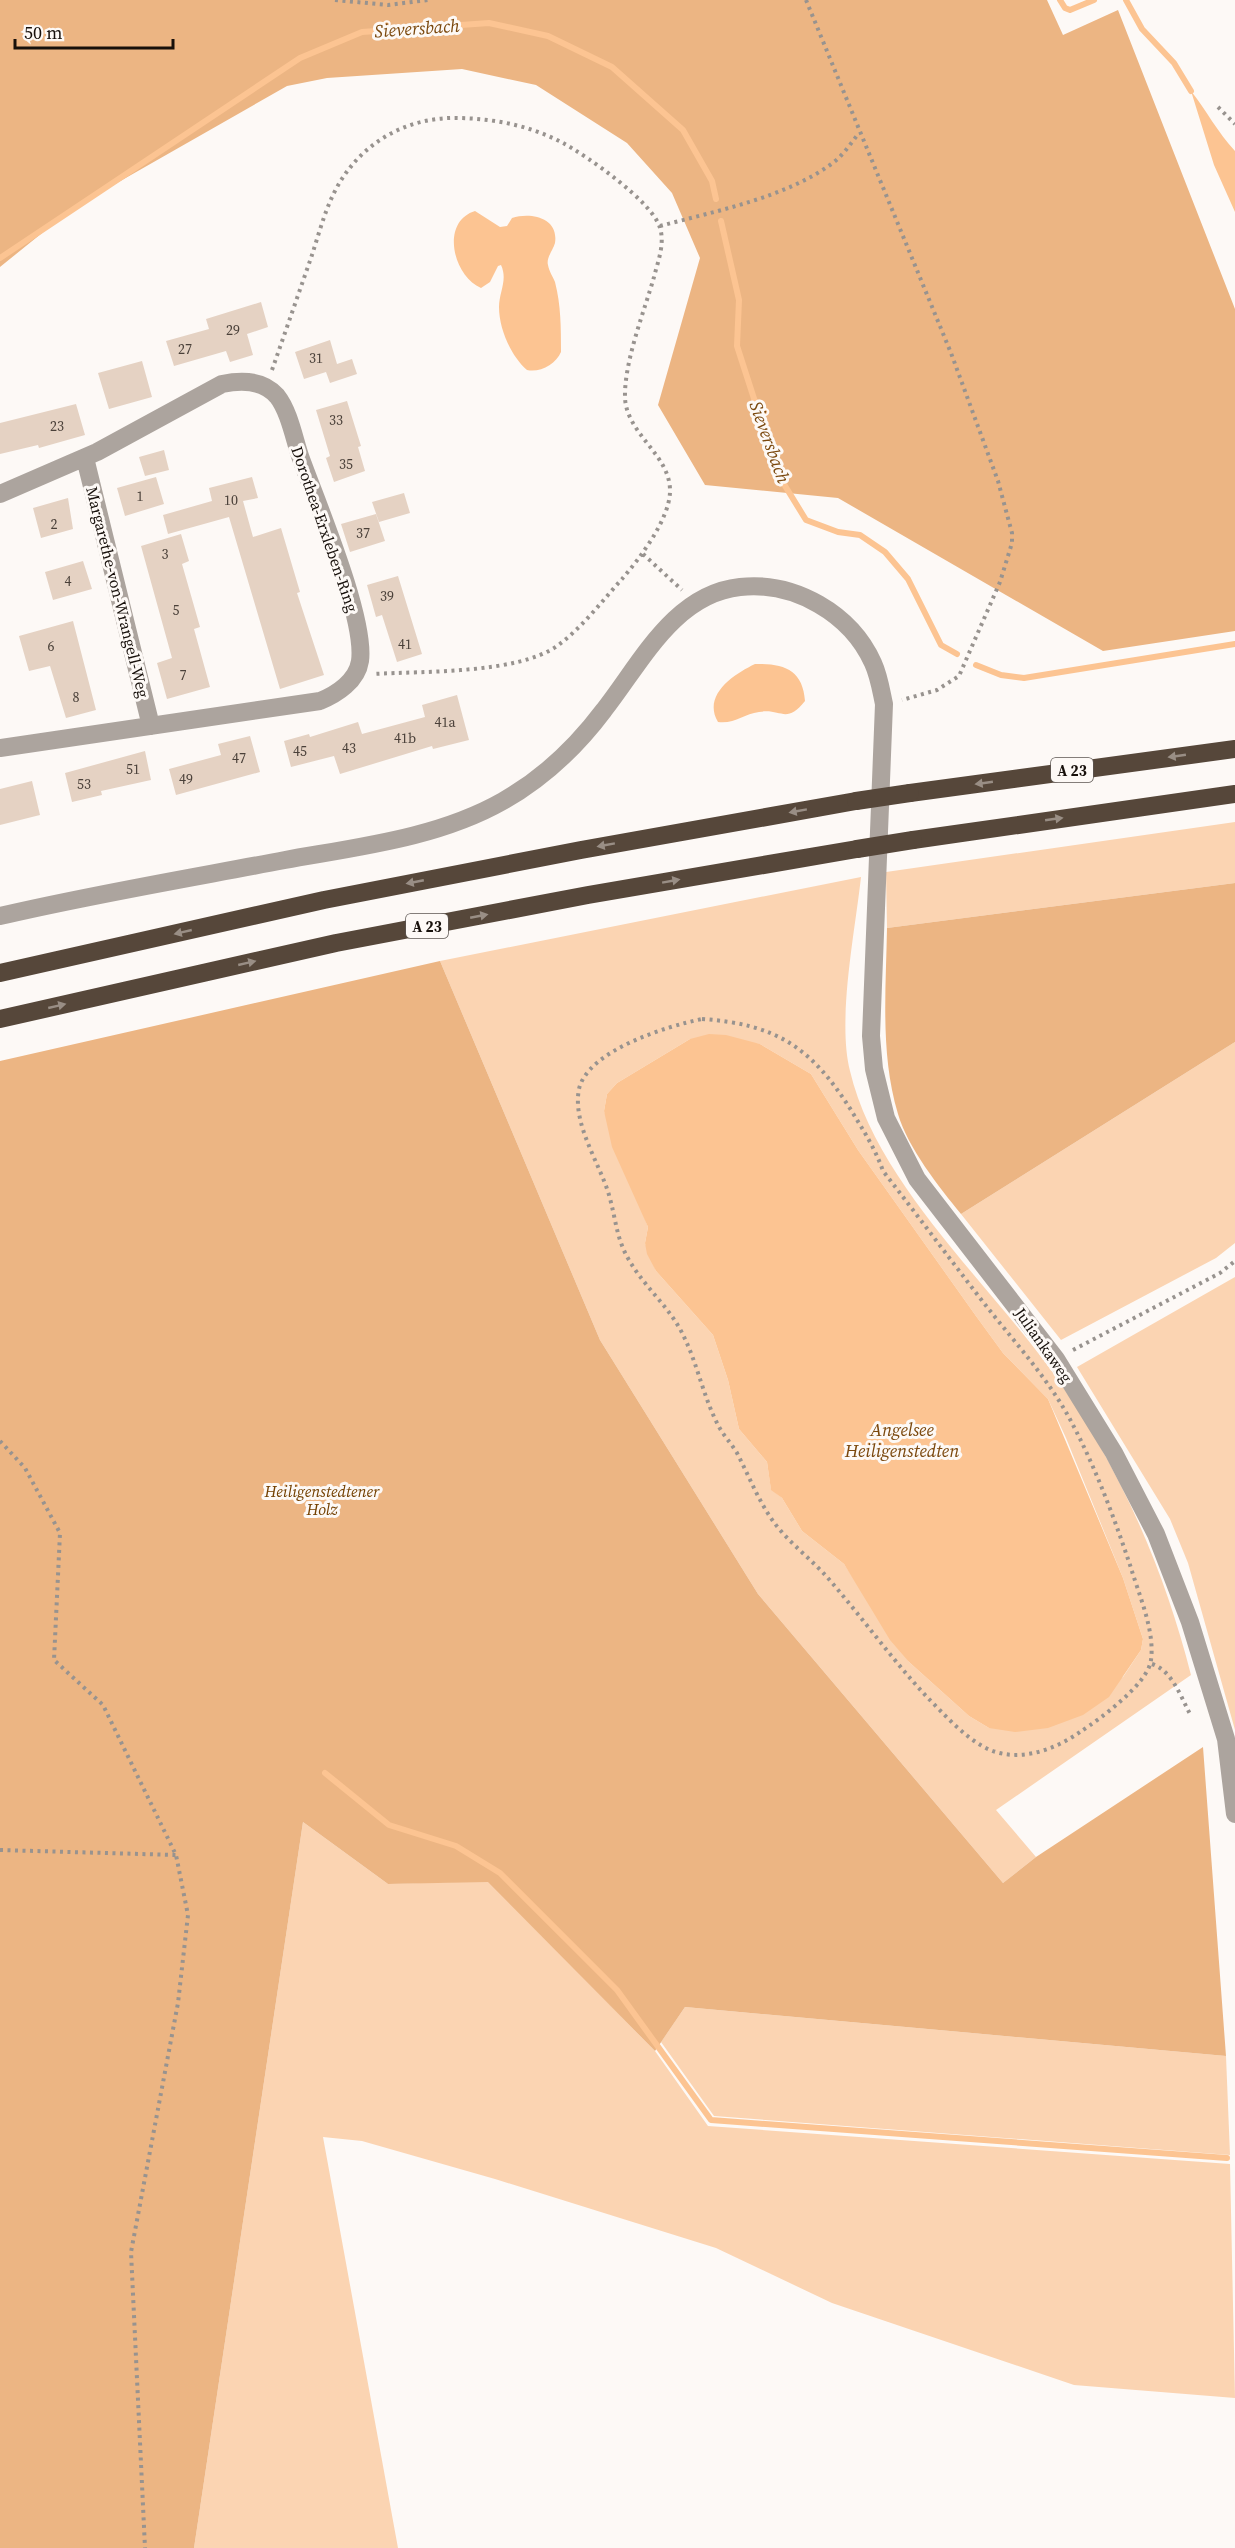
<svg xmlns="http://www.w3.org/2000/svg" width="1235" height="2548" font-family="'Source Serif 4',serif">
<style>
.green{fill:#fbd4b2;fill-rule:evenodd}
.forest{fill:#ecb583}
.water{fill:#fcc492}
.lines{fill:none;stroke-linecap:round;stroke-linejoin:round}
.stream{stroke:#fcc492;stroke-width:6}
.building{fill:#e5d2c3}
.path{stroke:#98938f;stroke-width:4;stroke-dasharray:3 4.5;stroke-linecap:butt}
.street{stroke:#aca49e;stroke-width:18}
.highway{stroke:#56473a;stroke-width:18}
.highway-bridge{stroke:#56473a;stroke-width:18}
.oneway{fill:#998e85}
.labels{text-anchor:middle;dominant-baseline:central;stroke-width:6;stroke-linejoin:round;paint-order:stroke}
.number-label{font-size:14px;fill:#4a4039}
.shield{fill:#fdf9f6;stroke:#5c5652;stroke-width:1.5}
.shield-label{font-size:15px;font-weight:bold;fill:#17100b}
.street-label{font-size:16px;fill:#17100b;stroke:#fdf9f6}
.park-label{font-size:16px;font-style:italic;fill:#734001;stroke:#fdf9f6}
.water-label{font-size:18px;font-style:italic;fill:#7b480d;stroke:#fdf9f6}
</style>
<rect width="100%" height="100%" fill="#fdf9f6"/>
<path class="green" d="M 1235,822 L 1235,883 L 887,928 L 886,872 Z
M 861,877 C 855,932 837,1020 850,1071 C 875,1178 980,1275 1045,1362 C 1114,1454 1163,1564 1191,1675 L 996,1810 L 1036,1857 L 1003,1883 L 758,1594 L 600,1340 L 440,961 ZM 690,1039 L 760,1044 L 811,1074 L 858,1150 L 976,1316 L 1003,1353 L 1048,1399 L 1066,1438 L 1123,1578 L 1143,1639 L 1141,1650 L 1123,1677 L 989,1728 L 969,1716 L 909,1662 L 844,1564 L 802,1531 L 782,1498 L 771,1489 L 767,1462 L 739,1429 L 728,1380 L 713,1335 L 656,1271 L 645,1243 L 648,1227 L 604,1111 L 607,1094 L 617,1083 Z
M 1235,1042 L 1235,1243 L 1216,1258 L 1061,1340 L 961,1214 Z
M 1235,1277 L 1235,1730 L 1188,1563 L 1170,1519 L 1077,1367 Z
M 303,1822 L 388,1884 L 488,1881 L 655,2051 L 708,2126 L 1230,2164 L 1235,2398 L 1074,2385 L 832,2303 L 716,2248 L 495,2179 L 362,2141 L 323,2137 L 398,2548 L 194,2548 Z
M 685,2007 L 1226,2056 L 1230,2155 L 714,2116 L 661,2042 Z"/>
<path class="forest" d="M 0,0 L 1047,0 L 1063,35 L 1118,10 L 1235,309 L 1235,631 L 1103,651 L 838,498 L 705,485 L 658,405 L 700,258 L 672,193 L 627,143 L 536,85 L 462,69 L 327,78 L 287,86 L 73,208 L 0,267 Z
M 1235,883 L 1235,1042 L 961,1214 C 939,1187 908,1148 898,1114 C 880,1054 886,991 887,928 Z
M 440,961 L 600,1340 L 758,1594 L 1003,1883 L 1036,1857 L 1203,1747 L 1226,2056 L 685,2007 L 655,2051 L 488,1882 L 388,1884 L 303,1822 L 194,2548 L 0,2548 L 0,1061 Z"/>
<path class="water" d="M 1191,91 C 1206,110 1218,133 1235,151 L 1235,212 L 1214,165 Z
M 475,211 L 500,227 L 507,226 L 512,218 C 530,212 559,217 555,243 C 553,250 546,258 548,265 C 549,271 553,277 555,282 C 561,305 561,328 561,352 C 556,364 540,373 527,370 C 511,356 499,329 499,307 C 499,292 508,280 501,265 L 498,266 L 490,282 L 481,288 C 453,276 440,222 475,211 Z
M 755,664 C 784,663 803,670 805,701 C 786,725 781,708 759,712 C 744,714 735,724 718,722 C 702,695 734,674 755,664 Z
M 709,1034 L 726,1035 L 760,1044 L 811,1074 L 858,1150 L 976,1316 L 1003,1353 L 1048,1399 L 1123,1578 L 1143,1639 L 1141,1650 L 1109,1697 L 1083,1715 L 1048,1728 L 1015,1732 L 989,1728 L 969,1716 L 909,1662 L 890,1640 L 844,1564 L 802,1531 L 782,1498 L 771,1490 L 767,1462 L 739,1429 L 728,1380 L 713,1335 L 656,1271 L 647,1254 L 645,1243 L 648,1227 L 612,1147 L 604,1111 L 607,1094 L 617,1083 L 690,1039 Z"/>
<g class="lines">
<path class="stream" d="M 1060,0 L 1065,8 L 1070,10 L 1094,0
M 1126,0 L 1142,29 L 1174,63 L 1191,91
M 721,221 L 739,300 L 737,346 L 779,476 L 806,520 L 838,532 L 860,535 L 885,552 L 908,579 L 941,645 L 957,654
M 0,258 L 300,58 L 362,32 L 489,23 L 548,36 L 612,67 L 683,130 L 712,181 L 716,199
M 976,665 L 1001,675 L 1024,678 L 1235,644
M 325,1773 L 389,1825 L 456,1846 L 500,1873 L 617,1990 L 711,2120 L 1227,2158"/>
</g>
<path class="building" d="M 261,302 L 268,327 L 247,334 L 253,355 L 230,362 L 226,351 L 174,366 L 166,341 L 209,329 L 206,319 Z
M 330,340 L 337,364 L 352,359 L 357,374 L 330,383 L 326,372 L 304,379 L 295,352 Z
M 142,361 L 152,397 L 109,409 L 98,373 Z
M 347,401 L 361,446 L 358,447 L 365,471 L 334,482 L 326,458 L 330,456 L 316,410 Z
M 76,404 L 85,435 L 39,448 L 38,445 L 0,454 L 0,423 Z
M 164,450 L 169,470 L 145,476 L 139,457 Z
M 156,477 L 164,504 L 125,516 L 117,488 Z
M 252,477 L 258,498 L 243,501 L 253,537 L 281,528 L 300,592 L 297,593 L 324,675 L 280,689 L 229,517 L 168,534 L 163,515 L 212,501 L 209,488 Z
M 404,493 L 410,513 L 379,522 L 372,502 Z
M 68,498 L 73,529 L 41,538 L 33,508 Z
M 376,514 L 385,541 L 350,552 L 341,524 Z
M 181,534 L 189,561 L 182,564 L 200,627 L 194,629 L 210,687 L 167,699 L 157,663 L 172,658 L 141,546 Z
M 83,561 L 92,589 L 53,600 L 45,572 Z
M 398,576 L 422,654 L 397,662 L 382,615 L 376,617 L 367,585 Z
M 73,621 L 96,710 L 66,718 L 50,666 L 29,671 L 19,636 Z
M 457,695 L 469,740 L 433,749 L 432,746 L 340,774 L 334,756 L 291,767 L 284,741 L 309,734 L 310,737 L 358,722 L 362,734 L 425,717 L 422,705 Z
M 250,736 L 260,772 L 176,795 L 169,769 L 221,755 L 218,744 Z
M 145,751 L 151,780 L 101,791 L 102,795 L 72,802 L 65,773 Z
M 32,781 L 40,815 L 0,825 L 0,789 Z"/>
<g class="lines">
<path class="path" d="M 335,0 L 388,5 L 428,0
M 806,0 L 951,353 L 998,481 L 1012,533 L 1012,543 L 1000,582 L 959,676 L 937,690 L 902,700
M 1218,107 L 1235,124
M 660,226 C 716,211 788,197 834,162 C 844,154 851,143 859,133
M 272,370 C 285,333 298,295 311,258 C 318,237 324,213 334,193 C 358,144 406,116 460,118 C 496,119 531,126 563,143 C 587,156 653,202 660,228 C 665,244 658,261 654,277 C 644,312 624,362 625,398 C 627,435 671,455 670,492 C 669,520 640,558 622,579 C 602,601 582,628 557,646 C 517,674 424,671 374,674
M 643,554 L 682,590
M 702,1019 C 776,1024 811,1047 851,1110 C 863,1130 875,1148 883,1171 C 918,1216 952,1262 987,1307 C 1017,1345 1051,1382 1073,1425 C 1097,1471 1115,1520 1131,1568 C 1139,1595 1155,1631 1151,1660 C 1148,1684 1100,1719 1080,1732 C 1053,1751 1015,1764 984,1747 C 962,1735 943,1713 926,1696 C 891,1658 861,1616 827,1577 C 810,1558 788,1542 773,1521 C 758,1500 749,1476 737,1453 C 731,1443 723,1435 718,1425 C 702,1394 697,1360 680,1329 C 666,1304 644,1286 629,1260 C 616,1238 616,1219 609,1195 C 600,1164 572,1124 579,1089 C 588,1050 668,1026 702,1019 Z
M 1073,1350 L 1220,1273 L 1235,1261
M 0,1441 L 25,1468 L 60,1533 L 54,1660 L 103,1705 L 176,1855 L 188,1915 L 178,2003 L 131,2252 L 145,2548
M 1152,1664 C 1172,1671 1180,1695 1190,1714
M 0,1850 L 176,1855"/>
<path class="street" d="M 85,458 L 151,726
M 0,494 L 97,452 L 222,384 C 241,380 263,380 277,396 C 289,411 294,438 300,456 C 316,501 366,618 360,661 C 357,681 337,694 320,701 L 0,748
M 0,916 C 94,894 190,878 285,860 C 357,847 438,838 503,801 C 542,779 577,746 604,710 C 641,663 674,594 740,587 C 795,581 851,614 873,663 C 879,676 881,690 884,704 L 871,1036 L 874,1069 L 886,1118 L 917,1179 L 1056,1359 L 1114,1453 L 1156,1534 L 1190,1622 L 1226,1739 L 1235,1814"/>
<path class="highway" d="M 910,793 L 1235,749
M 913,840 L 1235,794
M 0,973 L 324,900 L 581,850 L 856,801
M 0,1019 L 336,943 L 588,895 L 857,849"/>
<path class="highway-bridge" d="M 856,801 L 910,793
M 857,849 L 913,840"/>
</g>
<defs><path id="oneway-solid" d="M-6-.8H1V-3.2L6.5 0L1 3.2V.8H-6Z" transform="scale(1.5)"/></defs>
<g class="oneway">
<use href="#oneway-solid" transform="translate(1177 756) rotate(172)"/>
<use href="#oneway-solid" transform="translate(984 783) rotate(172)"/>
<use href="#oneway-solid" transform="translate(798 811) rotate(170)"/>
<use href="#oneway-solid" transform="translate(1054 819) rotate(-8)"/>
<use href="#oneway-solid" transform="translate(606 845) rotate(170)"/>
<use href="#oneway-solid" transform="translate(671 881) rotate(-10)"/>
<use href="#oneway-solid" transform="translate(415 882) rotate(169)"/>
<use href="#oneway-solid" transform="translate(479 916) rotate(-11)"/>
<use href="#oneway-solid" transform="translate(183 932) rotate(167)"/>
<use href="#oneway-solid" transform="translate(247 963) rotate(-13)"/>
<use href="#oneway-solid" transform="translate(57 1006) rotate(-13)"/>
</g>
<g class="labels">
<g class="number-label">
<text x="233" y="330">29</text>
<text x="185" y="349">27</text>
<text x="316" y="358">31</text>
<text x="336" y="420">33</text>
<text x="57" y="426">23</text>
<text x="346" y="464">35</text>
<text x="140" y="496">1</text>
<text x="231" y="500">10</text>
<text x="54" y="524">2</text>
<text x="363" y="533">37</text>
<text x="165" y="554">3</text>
<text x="68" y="581">4</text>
<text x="387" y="596">39</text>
<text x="176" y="610">5</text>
<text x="405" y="644">41</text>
<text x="51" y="646">6</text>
<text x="183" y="675">7</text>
<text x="76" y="697">8</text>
<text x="445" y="722">41a</text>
<text x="405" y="738">41b</text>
<text x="349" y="748">43</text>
<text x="300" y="751">45</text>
<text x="239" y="758">47</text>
<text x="133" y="769">51</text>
<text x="186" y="779">49</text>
<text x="84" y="784">53</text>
</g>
<g class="shield">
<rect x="1051" y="758" width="42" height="24" rx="4.5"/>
<rect x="406" y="914" width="42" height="24" rx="4.5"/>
</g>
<g class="shield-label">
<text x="1072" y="770">A 23</text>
<text x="427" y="926">A 23</text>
</g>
<g class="street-label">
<text transform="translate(325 529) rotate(71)">Dorothea-Erxleben-Ring</text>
<text transform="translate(118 592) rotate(76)">Margarethe-von-Wrangell-Weg</text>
<text transform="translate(1044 1345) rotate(55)">Juliankaweg</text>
</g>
<g class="park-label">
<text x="322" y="1491">Heiligenstedtener<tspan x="322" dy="18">Holz</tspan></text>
</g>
<g class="water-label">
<text transform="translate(417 28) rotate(-4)">Sieversbach</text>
<text transform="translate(770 442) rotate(70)">Sieversbach</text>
<text x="902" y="1429">Angelsee<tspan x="902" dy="21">Heiligenstedten</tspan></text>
</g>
</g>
<path d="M15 39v9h158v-9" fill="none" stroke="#17100b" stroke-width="3"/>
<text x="24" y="39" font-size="18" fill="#17100b" stroke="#fdf9f6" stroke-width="4.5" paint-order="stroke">50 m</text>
</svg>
